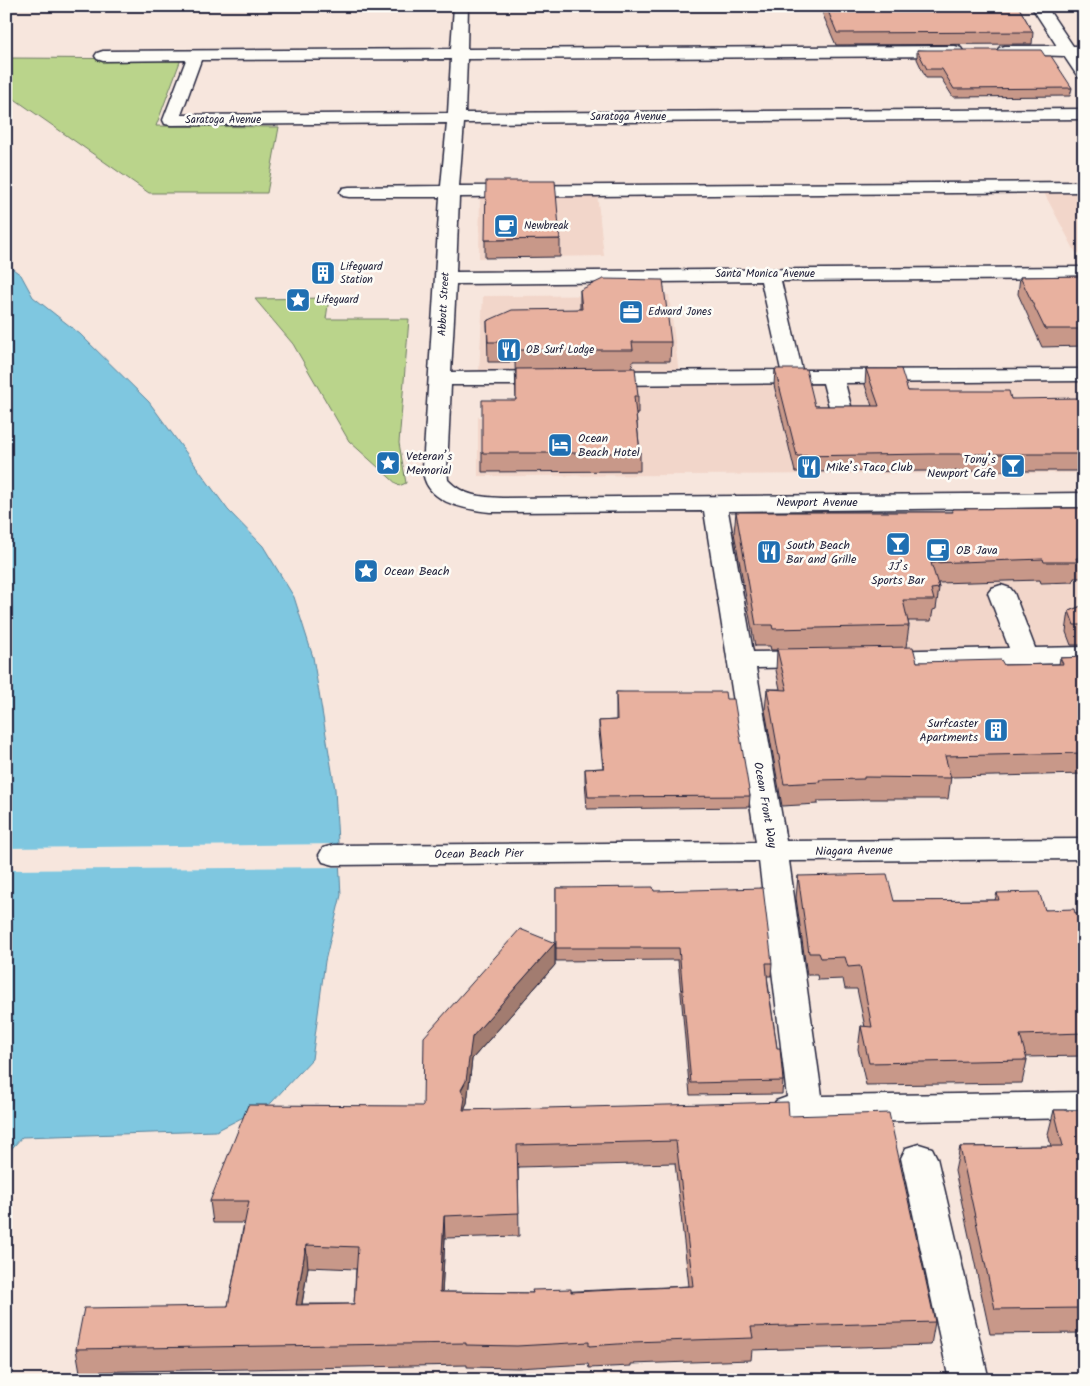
<svg xmlns="http://www.w3.org/2000/svg" width="1090" height="1386" font-family="Kalam,sans-serif">
<style>
.built{fill:#f2d6ca}
.green{fill:#bad48b;stroke:#6e7b63}
.water{fill:#7fc7e0;stroke:#5a859e}
.pier{fill:#f7e6dd}
.lines{fill:none;stroke-linecap:round;stroke-linejoin:round}
.minor-casing{stroke:#22223b;stroke-width:3}
.minor{fill:#fdfcf7;fill-rule:evenodd}
.wall{fill:#c89889;stroke:#22223b;fill-rule:evenodd}
.shaded-wall{fill:#a27c6f;stroke:#22223b}
.building{fill:#e8b19f;stroke:#22223b;fill-rule:evenodd}
.labels{text-anchor:middle;dominant-baseline:central;stroke-width:5;stroke-linejoin:round;paint-order:stroke}
.far-street-label{font-size:11px;fill:#22223b;stroke:#fdfcf7}
.far-poi-label{font-size:11px;fill:#22223b;stroke:#fdfcf7;text-anchor:start}
.poi-label{font-size:12px;fill:#22223b;stroke:#fdfcf7;text-anchor:start}
.street-label{font-size:12px;fill:#22223b;stroke:#fdfcf7}
</style>
<rect width="100%" height="100%" fill="#f7e6dd"/>
<filter id="ink" filterUnits="userSpaceOnUse"><feTurbulence type="fractalNoise" baseFrequency=".02" numOctaves="2"/><feDisplacementMap in="SourceGraphic" scale="10" xChannelSelector="R" yChannelSelector="G"/><feConvolveMatrix kernelMatrix="1 2 1 2 8 2 1 2 1" color-interpolation-filters="sRGB"/></filter>
<g filter="url(#ink)">
<path class="built" d="M 1043,191 L 1084,191 L 1084,253 L 1076,253 Z
M 597,193 L 604,256 L 479,258 L 480,194 Z
M 669,295 L 679,373 L 479,372 L 483,296 Z
M 1084,379 L 1084,473 L 478,476 L 478,417 L 609,416 L 607,384 Z
M 1084,520 L 1084,646 L 750,653 L 727,525 Z"/>
<path class="green" d="M 6,58 L 181,59 L 156,126 L 279,127 L 267,193 L 149,193 L 6,93 Z
M 329,298 L 326,319 L 409,319 L 399,443 L 406,483 L 399,486 L 349,441 L 293,344 L 255,299 Z"/>
<path class="water" d="M 6,264 L 21,275 L 33,297 L 80,334 L 149,402 L 228,510 L 263,546 L 294,597 L 313,657 L 335,789 L 341,895 L 325,961 L 312,1059 L 271,1103 L 216,1131 L 22,1137 L 6,1155 Z"/>
<path class="pier" d="M 341,844 L 342,867 L 6,870 L 6,848 Z"/>
<g class="lines">
<defs>
<path id="minor" d="M 454,6 L 468,6 L 467,49 L 955,46 L 961,48 L 963,51 L 961,54 L 955,56 L 467,59 L 465,113 L 1084,109 L 1084,119 L 464,123 L 459,186 L 1084,182 L 1084,192 L 459,197 L 456,272 L 1084,267 L 1084,279 L 781,281 L 802,370 L 1084,369 L 1084,381 L 845,383 L 852,410 L 849,415 L 841,417 L 833,415 L 830,410 L 823,383 L 598,385 L 590,383 L 587,378 L 590,373 L 598,371 L 781,370 L 761,281 L 456,284 L 451,372 L 552,371 L 560,373 L 563,378 L 560,383 L 552,385 L 451,385 L 447,468 L 448,480 C 463,496 481,497 502,498 L 1084,493 L 1084,507 L 728,511 L 753,652 L 815,651 L 825,653 L 828,659 L 825,665 L 815,667 L 756,668 L 786,841 L 1084,839 L 1084,859 L 789,861 L 822,1096 L 1084,1092 L 1084,1118 L 788,1123 L 776,1119 L 770,1110 L 776,1101 L 787,1097 L 759,861 L 334,865 L 323,862 L 319,855 L 323,848 L 334,845 L 756,842 L 704,511 L 490,512 C 463,509 423,502 423,468 L 440,197 L 349,197 L 343,196 L 340,192 L 343,188 L 349,187 L 441,186 L 447,123 L 171,125 L 165,124 L 163,120 L 186,60 L 103,61 L 97,59 L 95,56 L 97,53 L 103,51 L 451,49 ZM 451,59 L 448,113 L 181,115 L 201,60 Z
M 1031,6 L 1046,6 L 1073,46 L 1084,46 L 1084,56 L 1079,56 L 1084,62 L 1084,79 L 1078,77 L 1064,56 L 999,54 L 997,51 L 999,48 L 1005,46 L 1057,46 Z
M 1001,585 L 1010,588 L 1014,593 L 1035,648 L 1084,647 L 1084,663 L 878,667 L 868,665 L 865,659 L 868,653 L 878,651 L 1009,648 L 988,593 L 992,588 Z
M 919,1144 L 932,1148 L 937,1158 L 989,1380 L 949,1380 L 901,1158 L 906,1148 Z"/>
</defs>
<use href="#minor" class="minor-casing"/>
<use href="#minor" class="minor"/>
</g>
<path class="wall" d="M 824,6 L 1018,6 L 1033,32 L 1032,44 L 836,45 L 823,15 Z
M 917,50 L 1045,56 L 1072,88 L 1070,96 L 953,97 L 941,78 L 926,78 L 917,59 Z
M 560,239 L 560,257 L 485,258 L 485,240 Z
M 1084,276 L 1084,346 L 1042,347 L 1018,294 L 1020,277 Z
M 580,290 L 671,342 L 670,361 L 633,361 L 632,368 L 638,396 L 638,414 L 636,414 L 640,453 L 640,471 L 482,472 L 482,453 L 516,400 L 515,362 L 488,362 L 487,321 L 580,309 Z
M 775,369 L 815,406 L 872,406 L 865,385 L 866,369 L 908,391 L 1084,405 L 1084,471 L 928,471 L 795,472 L 774,385 Z
M 1084,508 L 1084,578 L 1074,578 L 1073,582 L 1041,583 L 1040,580 L 938,583 L 939,588 L 936,609 L 933,610 L 931,621 L 908,621 L 909,626 L 906,647 L 917,662 L 1004,665 L 1059,664 L 1060,658 L 1079,657 L 1082,645 L 1071,645 L 1066,632 L 1069,611 L 1084,605 L 1084,774 L 951,777 L 948,799 L 862,799 L 862,800 L 818,801 L 818,804 L 782,806 L 765,710 L 767,689 L 780,689 L 776,670 L 777,650 L 771,650 L 770,646 L 755,646 L 734,533 L 736,512 L 952,512 L 952,509 Z
M 616,692 L 726,699 L 750,796 L 749,807 L 587,809 L 585,780 L 585,769 L 603,768 L 599,732 L 599,721 L 616,720 Z
M 798,876 L 894,901 L 995,900 L 997,893 L 1045,910 L 1075,913 L 1084,913 L 1084,1056 L 1026,1057 L 1027,1060 L 1022,1083 L 866,1085 L 858,1049 L 861,1026 L 865,1027 L 857,989 L 845,989 L 843,979 L 818,980 L 817,975 L 807,975 L 796,898 Z
M 556,888 L 654,891 L 772,963 L 771,976 L 767,976 L 777,1048 L 783,1081 L 782,1094 L 690,1095 L 678,960 L 556,961 Z
M 555,943 L 555,965 L 472,1059 L 467,1103 L 465,1107 L 465,1110 L 789,1116 L 935,1322 L 931,1345 L 752,1350 L 751,1360 L 631,1364 L 631,1366 L 589,1368 L 588,1364 L 518,1368 L 467,1367 L 467,1365 L 80,1372 L 76,1349 L 228,1306 L 244,1223 L 213,1223 L 210,1201 L 423,1106 ZM 675,1163 L 689,1286 L 532,1293 L 442,1292 L 445,1238 L 519,1236 L 518,1167 ZM 308,1267 L 356,1269 L 354,1304 L 302,1304 Z
M 1054,1110 L 1084,1110 L 1084,1333 L 990,1334 L 955,1171 L 960,1147 L 1051,1146 L 1048,1134 Z"/>
<path class="shaded-wall" d="M 555,943 L 555,965 L 472,1059 L 467,1103 L 465,1107 L 465,1120 L 464,1132 L 461,1090 L 472,1037 Z
M 444,1216 L 445,1238 L 441,1314 L 440,1292 Z
M 306,1245 L 308,1267 L 298,1327 L 296,1305 Z"/>
<path class="building" d="M 826,6 L 1018,6 L 1033,32 L 837,33 Z
M 917,50 L 1041,50 L 1045,56 L 1051,56 L 1072,88 L 954,89 L 942,69 L 927,69 Z
M 486,181 L 555,181 L 560,239 L 485,240 Z
M 1084,276 L 1084,329 L 1045,329 L 1020,277 Z
M 603,279 L 663,280 L 671,342 L 632,342 L 633,350 L 515,350 L 515,342 L 488,342 L 487,321 L 512,310 L 582,309 L 580,290 Z
M 635,368 L 638,396 L 634,396 L 640,453 L 482,453 L 482,400 L 516,400 L 516,369 Z
M 775,369 L 806,369 L 815,406 L 879,406 L 866,369 L 901,369 L 908,391 L 1009,391 L 1011,399 L 1079,398 L 1084,405 L 1084,454 L 930,454 L 797,456 Z
M 1084,508 L 1084,558 L 1076,558 L 1077,562 L 1044,562 L 1043,559 L 931,563 L 939,588 L 931,589 L 934,600 L 903,600 L 909,626 L 773,629 L 772,625 L 756,625 L 736,512 L 953,512 L 952,509 Z
M 1084,605 L 1084,625 L 1074,625 L 1069,611 Z
M 913,647 L 917,662 L 1001,660 L 1004,665 L 1063,664 L 1060,658 L 1084,657 L 1084,753 L 945,756 L 951,778 L 864,777 L 864,779 L 819,780 L 820,782 L 784,784 L 767,689 L 787,690 L 777,649 Z
M 616,692 L 725,692 L 726,699 L 734,699 L 750,796 L 588,797 L 585,769 L 604,768 L 599,721 L 617,720 Z
M 887,874 L 894,901 L 999,900 L 997,893 L 1039,892 L 1045,910 L 1074,909 L 1075,913 L 1084,913 L 1084,1033 L 1020,1035 L 1027,1060 L 869,1063 L 861,1026 L 872,1027 L 860,966 L 848,967 L 845,957 L 821,958 L 819,953 L 809,953 L 798,876 Z
M 653,887 L 654,891 L 763,888 L 772,963 L 766,963 L 768,986 L 777,1048 L 780,1048 L 783,1081 L 691,1083 L 679,948 L 556,948 L 556,888 Z
M 520,929 L 555,943 L 472,1037 L 466,1081 L 461,1090 L 465,1098 L 463,1110 L 788,1102 L 789,1116 L 889,1113 L 935,1322 L 751,1327 L 753,1338 L 632,1342 L 632,1343 L 589,1346 L 589,1342 L 517,1346 L 466,1345 L 466,1343 L 76,1349 L 84,1308 L 228,1306 L 249,1201 L 210,1201 L 248,1105 L 423,1106 L 424,1037 ZM 676,1141 L 693,1286 L 571,1292 L 571,1289 L 532,1290 L 533,1293 L 440,1292 L 444,1216 L 519,1213 L 517,1145 ZM 306,1245 L 358,1247 L 354,1304 L 296,1305 Z
M 1054,1110 L 1084,1110 L 1084,1308 L 995,1309 L 960,1147 L 1063,1146 Z"/>
</g>
<defs>
<symbol id="cafe-square" viewBox="-11 -11 22 22"><rect x="-9" y="-9" width="18" height="18" rx="4" fill="#1f6fb2" stroke="#fdfcf7"/><path d="M-5.5-4.5H6V0H3Q3 3.5 0 3.5H-2.5Q-5.5 3.5-5.5 0ZM3-3.2v2h1.7v-2ZM-6 4.5H4V6H-6Z" fill="#fff"/></symbol>
<symbol id="building-square" viewBox="-11 -11 22 22"><rect x="-9" y="-9" width="18" height="18" rx="4" fill="#1f6fb2" stroke="#fdfcf7"/><path d="M-4-6H4V6H1V3H-1V6H-4ZM-2.5-4.3h1.7v1.8h-1.7ZM.8-4.3h1.7v1.8H.8ZM-2.5-1h1.7V.8h-1.7ZM.8-1h1.7V.8H.8Z" fill="#fff"/></symbol>
<symbol id="sight-square" viewBox="-11 -11 22 22"><rect x="-9" y="-9" width="18" height="18" rx="4" fill="#1f6fb2" stroke="#fdfcf7"/><path d="M0-6L1.8-2.2L6-1.7L2.9 1.2L3.7 5.4L0 3.3L-3.7 5.4L-2.9 1.2L-6-1.7L-1.8-2.2Z" fill="#fff"/></symbol>
<symbol id="office-square" viewBox="-11 -11 22 22"><rect x="-9" y="-9" width="18" height="18" rx="4" fill="#1f6fb2" stroke="#fdfcf7"/><path d="M-6-3h4V-5.5h4V-3h4V5H-6ZM-1-4.5V-3h2v-1.5ZM-6 0V1H6V0Z" fill="#fff"/></symbol>
<symbol id="restaurant-square" viewBox="-11 -11 22 22"><rect x="-9" y="-9" width="18" height="18" rx="4" fill="#1f6fb2" stroke="#fdfcf7"/><path d="M-5-6h1v4h1v-4h1v4h1v-4h1v5L-1.5 .5V6h-2V.5L-5-1ZM5-6V6H3V1.5H1.5Q1.5-4 5-6Z" fill="#fff"/></symbol>
<symbol id="hotel-square" viewBox="-11 -11 22 22"><rect x="-9" y="-9" width="18" height="18" rx="4" fill="#1f6fb2" stroke="#fdfcf7"/><path d="M-6-4.5h1.5V1H6V5H4.5V3h-9V5H-6ZM-4 0a1.8 1.8 0 1 1 3.6 0ZM.5 0V-2.5h3Q6-2.5 6 0Z" fill="#fff"/></symbol>
<symbol id="bar-square" viewBox="-11 -11 22 22"><rect x="-9" y="-9" width="18" height="18" rx="4" fill="#1f6fb2" stroke="#fdfcf7"/><path d="M-6-5H6L.8 .8V4.5H3.5V6h-7V4.5H-.8V.8Z" fill="#fff"/></symbol>
</defs>
<g fill-rule="evenodd">
<use href="#cafe-square" x="492" y="212" width="28" height="28"/>
<use href="#building-square" x="309" y="259" width="28" height="28"/>
<use href="#sight-square" x="284" y="286" width="28" height="28"/>
<use href="#office-square" x="617" y="298" width="28" height="28"/>
<use href="#restaurant-square" x="495" y="336" width="28" height="28"/>
<use href="#hotel-square" x="546" y="431" width="28" height="28"/>
<use href="#sight-square" x="374" y="449" width="28" height="28"/>
<use href="#bar-square" x="999" y="452" width="28" height="28"/>
<use href="#restaurant-square" x="795" y="453" width="28" height="28"/>
<use href="#bar-square" x="884" y="530" width="28" height="28"/>
<use href="#cafe-square" x="924" y="536" width="28" height="28"/>
<use href="#restaurant-square" x="755" y="538" width="28" height="28"/>
<use href="#sight-square" x="352" y="557" width="28" height="28"/>
<use href="#building-square" x="982" y="716" width="28" height="28"/>
</g>
<g class="labels">
<g class="far-street-label">
<text x="628" y="117">Saratoga Avenue</text>
<text x="223" y="120">Saratoga Avenue</text>
<text x="765" y="274">Santa Monica Avenue</text>
<text transform="translate(444 304) rotate(-87)">Abbott Street</text>
</g>
<g class="far-poi-label">
<text x="524" y="226">Newbreak</text>
<text x="340" y="267">Lifeguard<tspan x="340" dy="13">Station</tspan></text>
<text x="316" y="300">Lifeguard</text>
<text x="648" y="312">Edward Jones</text>
<text x="526" y="350">OB Surf Lodge</text>
</g>
<g class="poi-label">
<text x="578" y="438">Ocean<tspan x="578" dy="14">Beach Hotel</tspan></text>
<text x="406" y="456">Veteran’s<tspan x="406" dy="14">Memorial</tspan></text>
<text x="996" y="459" text-anchor="end">Tony’s<tspan x="996" dy="14">Newport Cafe</tspan></text>
<text x="826" y="467">Mike’s Taco Club</text>
<text x="786" y="545">South Beach<tspan x="786" dy="14">Bar and Grille</tspan></text>
<text x="956" y="550">OB Java</text>
<text x="898" y="566" text-anchor="middle">JJ’s<tspan x="898" dy="14">Sports Bar</tspan></text>
<text x="384" y="571">Ocean Beach</text>
<text x="978" y="723" text-anchor="end">Surfcaster<tspan x="978" dy="14">Apartments</tspan></text>
</g>
<g class="street-label">
<text x="817" y="502">Newport Avenue</text>
<text transform="translate(765 805) rotate(80)">Ocean Front Way</text>
<text transform="translate(854 851) rotate(-1)">Niagara Avenue</text>
<text transform="translate(479 854) rotate(-1)">Ocean Beach Pier</text>
</g>
</g>
<rect width="1090" height="1386" fill="none" stroke="#fdfcf7" stroke-width="25"/>
<rect x="12" y="12" width="1065" height="1361" fill="none" stroke="#22223b" stroke-width="2" filter="url(#ink)"/>
</svg>
